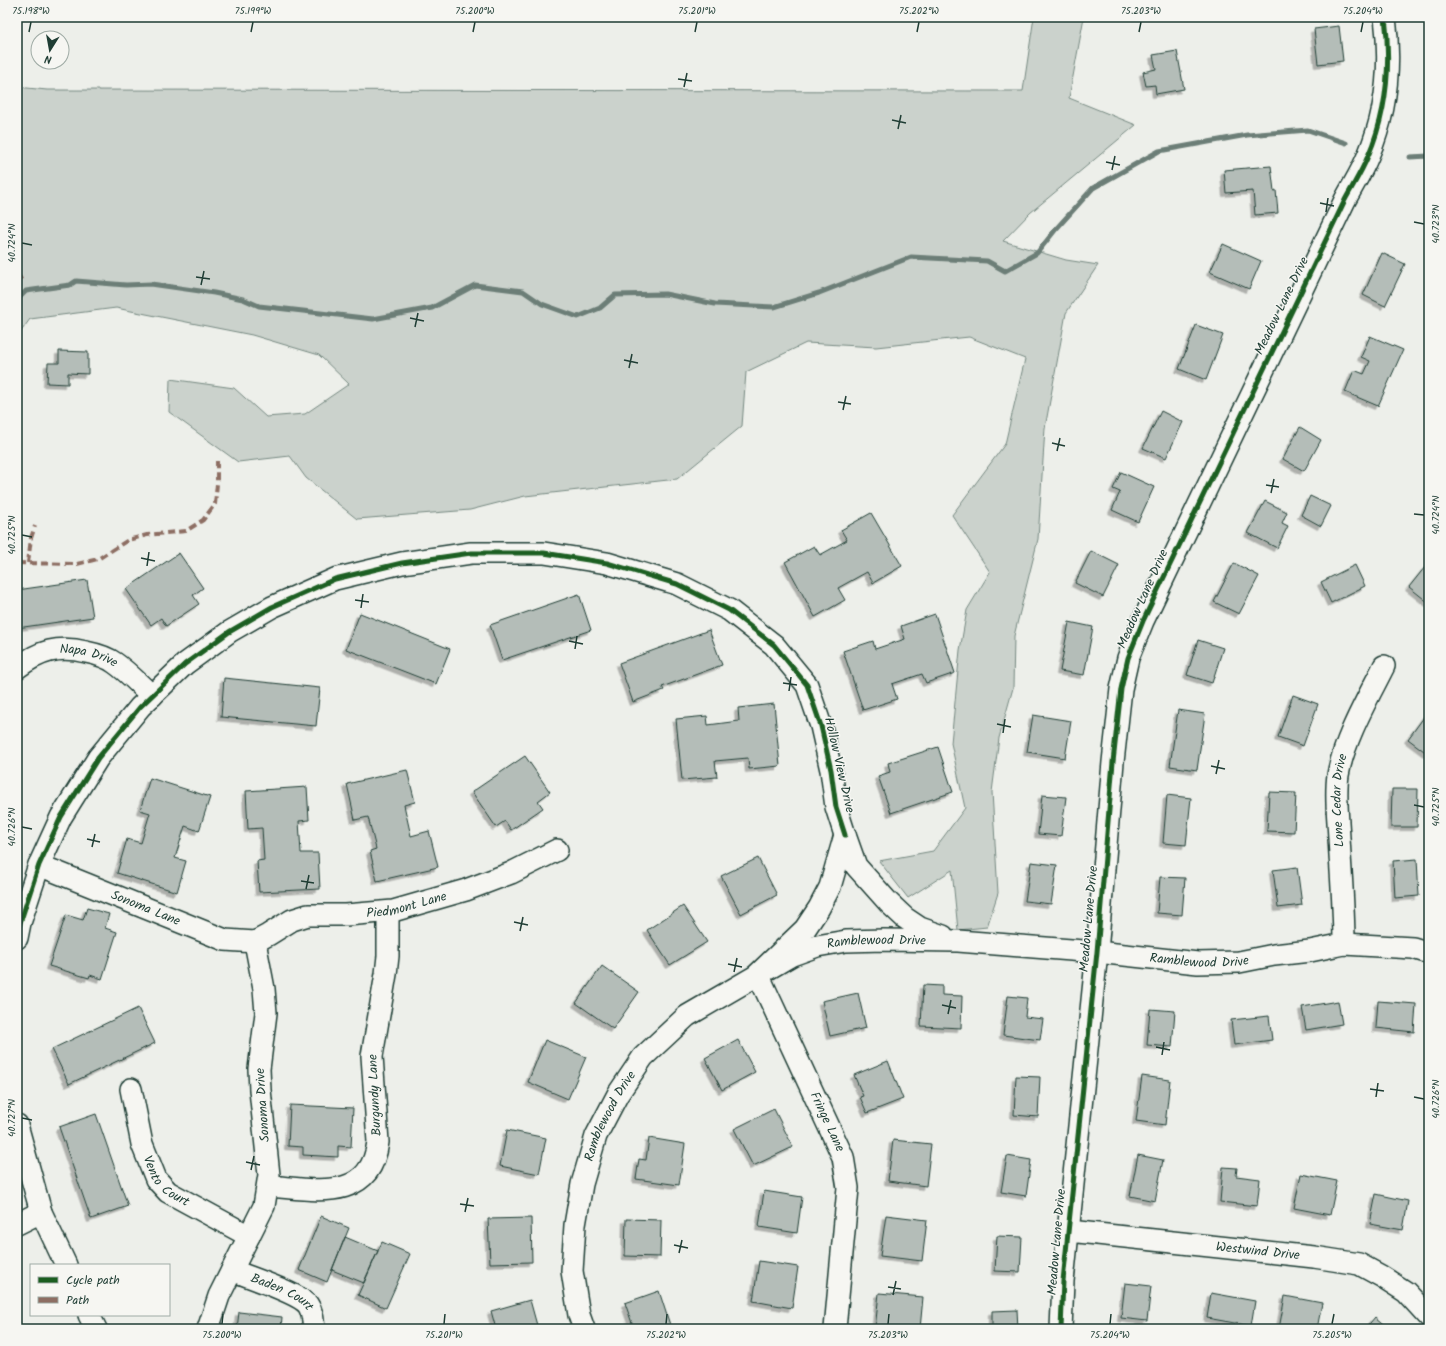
<svg xmlns="http://www.w3.org/2000/svg" width="1446" height="1346" font-family="Kalam,sans-serif">
<style>
.green{fill:#cbd2cc;stroke:#758880}
.lines{fill:none;stroke-linecap:round;stroke-linejoin:round}
.stream{stroke:#6c7e77;stroke-width:5}
.building{fill:#b4bdb8;stroke:#1f3d34;filter:url(#shadow)}
.minor-casing{stroke:#1f3d34;stroke-width:24}
.minor{stroke:#f6f6f2;stroke-width:21}
.quiet{stroke:#8d6e63;stroke-width:4;stroke-dasharray:8 4;stroke-linecap:butt}
.cycleway-casing{stroke:#f6f6f2;stroke-width:8}
.cycleway{stroke:#1b5e20;stroke-width:5}
.ticks{fill:none;stroke:#1f3d34;stroke-width:1.5}
.labels{text-anchor:middle;dominant-baseline:central;stroke-width:3;stroke-linejoin:round;paint-order:stroke}
.street-label{font-size:13px;fill:#1f3d34;stroke:#f6f6f2}
.neatline{fill:none;stroke:#1f3d34;stroke-width:1.5}
.ticks-label{font-size:10px;text-anchor:middle;fill:#1f3d34}
</style>
<defs>
<filter id="shadow"><feDropShadow dx="-3.5" dy="3.5" stdDeviation="0" flood-color="#0004"/></filter>
</defs>
<rect width="100%" height="100%" fill="#edefea"/>
<filter id="ink" filterUnits="userSpaceOnUse"><feTurbulence type="fractalNoise" baseFrequency=".025" numOctaves="2"/><feDisplacementMap in="SourceGraphic" scale="8" xChannelSelector="R" yChannelSelector="G"/><feConvolveMatrix kernelMatrix="1 2 1 2 8 2 1 2 1" color-interpolation-filters="sRGB"/></filter>
<g filter="url(#ink)">
<path class="green" d="M 1034,17 L 1084,17 L 1069,98 L 1136,125 L 1030,213 L 1003,241 L 1066,260 L 1098,265 L 1066,313 L 1045,428 L 1038,539 L 1014,636 L 1013,688 L 999,738 L 992,792 L 998,893 L 987,927 L 958,930 L 952,870 L 908,898 L 879,861 L 933,851 L 965,808 L 951,743 L 960,650 L 967,610 L 990,572 L 952,515 L 1005,444 L 1025,359 L 969,337 L 876,347 L 806,343 L 746,372 L 742,426 L 677,479 L 525,496 L 470,510 L 357,519 L 306,478 L 290,456 L 238,462 L 169,412 L 170,379 L 234,388 L 266,417 L 305,414 L 349,384 L 319,355 L 252,335 L 116,308 L 30,319 L 17,337 L 17,87 L 47,90 L 1023,91 Z"/>
<g class="lines">
<path class="stream" d="M 1410,157 L 1429,156
M 17,300 L 26,291 L 70,285 L 76,281 L 126,285 L 151,284 L 214,293 L 243,299 L 259,306 L 373,319 L 432,308 L 475,285 L 523,291 L 542,304 L 578,317 L 600,308 L 615,295 L 665,294 L 715,304 L 774,307 L 819,293 L 911,257 L 987,261 L 1005,271 L 1037,253 L 1056,229 L 1093,188 L 1159,151 L 1247,135 L 1308,130 L 1346,143"/>
</g>
<path class="building" d="M 1339,26 L 1343,61 L 1318,64 L 1314,29 Z
M 1177,51 L 1184,89 L 1156,94 L 1155,85 L 1146,86 L 1143,72 L 1156,69 L 1153,55 Z
M 1271,166 L 1274,191 L 1276,190 L 1278,213 L 1255,215 L 1253,191 L 1226,193 L 1224,170 Z
M 1223,244 L 1261,261 L 1249,289 L 1210,272 Z
M 1382,253 L 1405,264 L 1385,306 L 1363,295 Z
M 1196,325 L 1223,335 L 1206,380 L 1179,369 Z
M 1370,336 L 1403,350 L 1378,406 L 1345,392 L 1354,370 L 1364,374 L 1370,361 L 1361,357 Z
M 59,351 L 88,352 L 88,374 L 68,373 L 68,384 L 47,383 L 48,363 L 59,363 Z
M 1161,411 L 1183,422 L 1166,458 L 1143,448 Z
M 1300,427 L 1321,440 L 1304,471 L 1283,459 Z
M 1121,472 L 1154,487 L 1138,522 L 1112,510 L 1120,492 L 1113,489 Z
M 1310,496 L 1331,506 L 1321,526 L 1301,515 Z
M 1265,501 L 1287,512 L 1282,523 L 1288,526 L 1277,548 L 1248,533 Z
M 871,513 L 902,566 L 873,583 L 867,572 L 838,588 L 845,600 L 815,617 L 785,562 L 814,546 L 820,555 L 847,540 L 841,530 Z
M 1091,551 L 1119,565 L 1103,597 L 1075,583 Z
M 179,553 L 203,588 L 193,595 L 199,604 L 166,626 L 161,618 L 151,625 L 126,589 Z
M 1234,563 L 1259,576 L 1239,614 L 1214,602 Z
M 1355,565 L 1365,586 L 1331,603 L 1321,582 Z
M 1425,567 L 1429,570 L 1429,603 L 1409,587 Z
M 87,580 L 93,617 L 17,628 L 17,590 Z
M 579,594 L 591,630 L 502,660 L 490,625 Z
M 360,613 L 450,649 L 436,684 L 346,649 Z
M 935,614 L 955,673 L 926,683 L 922,674 L 892,684 L 897,699 L 863,710 L 843,651 L 873,641 L 875,649 L 905,639 L 901,626 Z
M 1069,622 L 1093,627 L 1084,675 L 1060,671 Z
M 709,630 L 722,665 L 662,687 L 664,690 L 633,702 L 619,663 Z
M 1198,640 L 1223,648 L 1212,683 L 1187,675 Z
M 224,678 L 320,688 L 316,726 L 221,717 Z
M 1293,695 L 1318,704 L 1303,746 L 1278,737 Z
M 774,704 L 780,766 L 749,769 L 748,758 L 715,761 L 717,777 L 682,780 L 676,719 L 707,716 L 708,725 L 739,721 L 738,708 Z
M 1178,710 L 1205,714 L 1197,770 L 1170,766 Z
M 1427,713 L 1429,715 L 1428,754 L 1408,739 Z
M 1033,715 L 1071,721 L 1065,758 L 1027,752 Z
M 938,747 L 953,792 L 891,813 L 878,776 L 890,772 L 888,763 Z
M 525,756 L 550,792 L 538,801 L 543,808 L 511,830 L 505,821 L 496,827 L 472,792 Z
M 407,770 L 415,802 L 404,805 L 411,836 L 429,831 L 438,867 L 377,881 L 370,851 L 376,849 L 368,817 L 355,820 L 347,784 Z
M 150,778 L 210,797 L 199,831 L 185,826 L 175,858 L 186,861 L 177,892 L 117,873 L 127,839 L 141,843 L 150,813 L 140,810 Z
M 307,787 L 309,820 L 299,821 L 301,853 L 318,853 L 320,889 L 259,892 L 257,861 L 264,860 L 262,828 L 248,829 L 246,791 Z
M 1392,789 L 1418,789 L 1417,827 L 1391,827 Z
M 1269,792 L 1296,793 L 1294,832 L 1267,831 Z
M 1042,795 L 1066,797 L 1061,836 L 1038,834 Z
M 1167,795 L 1191,798 L 1186,845 L 1163,843 Z
M 758,858 L 777,895 L 741,914 L 721,876 Z
M 1417,859 L 1419,896 L 1395,898 L 1393,861 Z
M 1031,862 L 1057,865 L 1051,904 L 1025,901 Z
M 1297,867 L 1302,905 L 1278,908 L 1273,870 Z
M 1160,877 L 1185,878 L 1182,915 L 1157,913 Z
M 683,906 L 707,942 L 670,965 L 647,930 Z
M 87,908 L 109,914 L 105,928 L 117,932 L 102,979 L 90,975 L 89,978 L 49,966 L 66,915 L 83,920 Z
M 602,966 L 639,992 L 613,1029 L 576,1003 Z
M 923,985 L 942,986 L 942,995 L 962,996 L 961,1028 L 921,1026 Z
M 858,993 L 866,1028 L 830,1036 L 822,1001 Z
M 1008,996 L 1027,998 L 1025,1017 L 1043,1019 L 1040,1040 L 1003,1035 Z
M 1338,1001 L 1342,1024 L 1306,1030 L 1302,1007 Z
M 1378,1001 L 1416,1004 L 1414,1032 L 1376,1028 Z
M 138,1008 L 155,1043 L 69,1084 L 52,1049 Z
M 1150,1009 L 1175,1011 L 1172,1047 L 1147,1045 Z
M 1269,1016 L 1272,1040 L 1234,1045 L 1231,1020 Z
M 545,1040 L 586,1057 L 568,1099 L 528,1082 Z
M 738,1040 L 755,1072 L 722,1090 L 705,1058 Z
M 888,1061 L 903,1099 L 867,1113 L 860,1097 L 863,1096 L 854,1075 Z
M 1016,1076 L 1040,1077 L 1038,1117 L 1014,1115 Z
M 1142,1076 L 1170,1080 L 1165,1125 L 1136,1121 Z
M 290,1105 L 353,1108 L 351,1147 L 338,1146 L 338,1157 L 303,1155 L 303,1147 L 288,1146 Z
M 774,1109 L 793,1147 L 753,1166 L 734,1129 Z
M 96,1114 L 128,1206 L 91,1219 L 59,1127 Z
M 507,1130 L 546,1138 L 539,1174 L 500,1166 Z
M 649,1138 L 685,1144 L 679,1185 L 636,1179 L 639,1159 L 646,1160 Z
M 893,1140 L 931,1144 L 926,1186 L 888,1181 Z
M 1138,1155 L 1163,1160 L 1155,1201 L 1130,1196 Z
M 1007,1156 L 1031,1160 L 1026,1196 L 1001,1192 Z
M 1223,1167 L 1237,1168 L 1236,1176 L 1260,1179 L 1257,1206 L 1220,1202 Z
M 1301,1174 L 1337,1181 L 1330,1215 L 1294,1208 Z
M 764,1191 L 802,1197 L 797,1233 L 759,1227 Z
M 1376,1194 L 1408,1201 L 1403,1230 L 1370,1224 Z
M 886,1215 L 927,1220 L 922,1261 L 880,1256 Z
M 321,1216 L 349,1228 L 327,1282 L 299,1270 Z
M 531,1218 L 532,1262 L 490,1263 L 488,1219 Z
M 626,1219 L 661,1220 L 660,1257 L 625,1256 Z
M 997,1236 L 1022,1237 L 1020,1272 L 995,1271 Z
M 345,1237 L 378,1251 L 364,1283 L 332,1270 Z
M 382,1242 L 410,1254 L 386,1308 L 358,1295 Z
M 759,1261 L 798,1267 L 792,1308 L 753,1301 Z
M 1125,1283 L 1151,1286 L 1147,1321 L 1121,1318 Z
M 659,1291 L 671,1328 L 667,1329 L 634,1329 L 625,1303 Z
M 879,1293 L 923,1297 L 920,1329 L 875,1329 Z
M 1211,1293 L 1255,1301 L 1251,1326 L 1207,1318 Z
M 1285,1296 L 1322,1303 L 1317,1329 L 1301,1326 L 1301,1329 L 1279,1329 Z
M 530,1300 L 538,1329 L 496,1329 L 491,1311 Z
M 1017,1310 L 1018,1329 L 992,1329 L 992,1311 Z
M 239,1312 L 282,1317 L 281,1329 L 237,1329 Z
M 1375,1317 L 1389,1329 L 1365,1329 Z"/>
<g class="lines">
<defs>
<g id="minor">
<path id="s1" d="M 17,668 C 39,651 59,645 86,652 C 96,654 107,657 115,663 C 128,672 140,685 152,696"/>
<path id="s2" d="M 39,865 L 225,940 L 255,942 L 268,935 L 292,920 L 308,915 L 346,915 L 393,911 L 466,890 L 511,873 L 557,850"/>
<path d="M 17,938 L 20,923 L 39,865 L 61,817 L 98,758 L 140,707 L 185,664 L 229,632 L 272,607 L 335,579 L 402,563 L 471,553 L 544,553 L 607,563 L 677,584 L 729,610 L 774,645 L 807,685 L 821,726 L 831,770 L 836,807 L 845,835"/>
<path id="s3" d="M 1344,944 C 1344,909 1341,874 1339,838 C 1338,817 1335,796 1338,775 C 1344,739 1368,698 1384,666"/>
<path id="s4" d="M 131,1089 L 142,1144 L 156,1179 L 168,1192 L 249,1236"/>
<path d="M 17,1125 L 41,1212 L 66,1265"/>
<path d="M 268,1186 C 313,1189 370,1204 378,1142 L 372,1056 L 386,974 L 388,956 L 388,912"/>
<path d="M 17,1224 L 41,1212"/>
<path id="s5" d="M 1069,1231 L 1314,1257 L 1359,1264 L 1381,1276 L 1406,1292 L 1429,1317"/>
<path id="s6" d="M 232,1270 C 248,1277 299,1293 308,1305 C 313,1312 313,1321 314,1329"/>
<path d="M 89,1315 L 96,1329"/>
<path d="M 208,1329 L 219,1296 L 264,1206 L 269,1175 L 260,1090 L 259,1069 L 266,1013 L 264,989 L 255,942"/>
<path id="s7" d="M 584,1329 L 579,1315 L 572,1271 L 575,1225 L 582,1184 L 596,1136 L 618,1094 L 643,1057 L 687,1016 L 792,955 L 817,946 L 846,941 L 884,940 L 958,941 L 1097,952 L 1198,963 L 1239,962 L 1274,955 L 1310,951 L 1344,944 L 1413,948 L 1429,953"/>
<path d="M 835,1329 L 848,1188 L 843,1157 L 758,974 L 805,929 L 819,908 L 830,887 L 845,835 L 856,866 L 889,903 L 905,918 L 920,928 L 943,936"/>
<path d="M 1061,1329 L 1063,1281 L 1097,952 L 1113,762 L 1121,689 L 1128,658 L 1143,621 L 1345,200 C 1353,185 1362,171 1368,156 C 1387,112 1391,64 1385,17"/>
</g>
</defs>
<use href="#minor" class="minor-casing"/>
<use href="#minor" class="minor"/>
<path class="quiet" d="M 17,273 L 22,281
M 17,563 L 77,564 L 98,559 L 128,540 L 147,535 L 186,531 L 203,520 L 215,504 L 217,484 L 217,461
M 28,563 L 31,538 L 35,526"/>
<defs>
<path id="cycleway" d="M 17,938 L 20,923 L 39,865 L 61,817 L 98,758 L 140,707 L 185,664 L 229,632 L 272,607 L 335,579 L 402,563 L 471,553 L 544,553 L 607,563 L 677,584 L 729,610 L 774,645 L 807,685 L 821,726 L 831,770 L 836,807 L 845,835
M 1061,1329 L 1063,1281 L 1097,952 L 1113,762 L 1121,689 L 1128,658 L 1143,621 L 1345,200 C 1353,185 1362,171 1368,156 C 1387,112 1391,64 1385,17"/>
</defs>
<use href="#cycleway" class="cycleway-casing"/>
<use href="#cycleway" class="cycleway"/>
</g>
</g>
<path class="ticks" d="M 29,32 L 31,22M 251,32 L 253,22M 473,32 L 475,22M 695,32 L 697,22M 917,32 L 919,22M 1139,32 L 1141,22M 1361,32 L 1363,22M 678,79 L 692,81M 684,87 L 687,73M 892,120 L 906,123M 898,129 L 901,115M 1106,162 L 1120,165M 1112,170 L 1115,156M 1320,203 L 1334,206M 1326,212 L 1328,198M 1414,222 L 1424,224M 22,243 L 32,245M 196,277 L 210,279M 201,285 L 204,271M 410,318 L 424,321M 415,327 L 418,313M 624,360 L 638,363M 629,368 L 632,354M 838,402 L 851,404M 843,410 L 846,396M 1052,443 L 1065,446M 1057,451 L 1060,438M 1266,485 L 1279,487M 1271,493 L 1274,479M 1414,514 L 1424,515M 22,535 L 32,537M 141,558 L 155,561M 147,566 L 149,552M 355,600 L 369,602M 361,608 L 363,594M 569,641 L 583,644M 575,649 L 577,636M 783,683 L 797,685M 789,691 L 791,677M 997,724 L 1011,727M 1003,733 L 1005,719M 1211,766 L 1225,769M 1216,774 L 1219,760M 1414,805 L 1424,807M 22,827 L 32,829M 87,839 L 100,842M 92,847 L 95,834M 301,881 L 314,883M 306,889 L 309,875M 514,922 L 528,925M 520,931 L 523,917M 728,964 L 742,967M 734,972 L 737,958M 942,1005 L 956,1008M 948,1014 L 951,1000M 1156,1047 L 1170,1050M 1162,1055 L 1164,1042M 1370,1089 L 1384,1091M 1376,1097 L 1378,1083M 1414,1097 L 1424,1099M 22,1118 L 32,1120M 246,1162 L 260,1165M 251,1170 L 254,1156M 460,1204 L 474,1206M 465,1212 L 468,1198M 674,1245 L 688,1248M 679,1253 L 682,1240M 888,1287 L 901,1289M 893,1295 L 896,1281M 222,1324 L 223,1314M 444,1324 L 445,1314M 666,1324 L 667,1314M 888,1324 L 889,1314M 1110,1324 L 1111,1314M 1332,1324 L 1334,1314"/>
<g class="labels">
<g class="street-label">
<text transform="translate(1282 306) rotate(-64)">Meadow Lane Drive</text>
<text transform="translate(1143 599) rotate(-66)">Meadow Lane Drive</text>
<text stroke="none"><textPath href="#s1" startOffset="77">Napa Drive</textPath></text>
<text transform="translate(839 765) rotate(77)">Hollow View Drive</text>
<text stroke="none"><textPath href="#s3" startOffset="144">Lone Cedar Drive</textPath></text>
<text stroke="none"><textPath href="#s2" startOffset="390">Piedmont Lane</textPath></text>
<text stroke="none"><textPath href="#s2" startOffset="115">Sonoma Lane</textPath></text>
<text transform="translate(1089 919) rotate(-85)">Meadow Lane Drive</text>
<text stroke="none"><textPath href="#s7" startOffset="557">Ramblewood Drive</textPath></text>
<text stroke="none"><textPath href="#s7" startOffset="881">Ramblewood Drive</textPath></text>
<text transform="translate(375 1095) rotate(-93)">Burgundy Lane</text>
<text transform="translate(263 1105) rotate(-94)">Sonoma Drive</text>
<text stroke="none"><textPath href="#s7" startOffset="221">Ramblewood Drive</textPath></text>
<text transform="translate(827 1122) rotate(65)">Fringe Lane</text>
<text stroke="none"><textPath href="#s4" startOffset="102">Vento Court</textPath></text>
<text transform="translate(1057 1242) rotate(-85)">Meadow Lane Drive</text>
<text stroke="none"><textPath href="#s5" startOffset="190">Westwind Drive</textPath></text>
<text stroke="none"><textPath href="#s6" startOffset="55">Baden Court</textPath></text>
</g>
</g>
<rect width="1446" height="1346" fill="none" stroke="#f6f6f2" stroke-width="44"/>
<rect x="30" y="1264" width="140" height="52" fill="#f6f6f2" stroke="#a0aca6"/>
<rect x="38" y="1277" width="20" height="6" fill="#1b5e20" stroke="#a0aca6"/>
<text x="66" y="1284" font-size="12" fill="#1f3d34">Cycle path</text>
<rect x="38" y="1297" width="20" height="6" fill="#8d6e63" stroke="#a0aca6"/>
<text x="66" y="1304" font-size="12" fill="#1f3d34">Path</text>
<g transform="translate(50 50) rotate(191)"><circle r="19" fill="#f6f6f2" stroke="#a0aca6"/>
<path d="M0-3L7 15L0 10L-7 15Z" fill="#1f3d34"/>
<text y="-6" font-size="11" font-weight="bold" text-anchor="middle" fill="#1f3d34">N</text>
</g>
<rect x="22" y="22" width="1402" height="1302" class="neatline"/>
<g class="ticks-label">
<text x="31" y="14">75.198°W</text>
<text x="253" y="14">75.199°W</text>
<text x="475" y="14">75.200°W</text>
<text x="697" y="14">75.201°W</text>
<text x="919" y="14">75.202°W</text>
<text x="1141" y="14">75.203°W</text>
<text x="1363" y="14">75.204°W</text>
<text transform="translate(1435 224) rotate(-90)" y="4">40.723°N</text>
<text transform="translate(11 243) rotate(-90)" y="4">40.724°N</text>
<text transform="translate(1435 515) rotate(-90)" y="4">40.724°N</text>
<text transform="translate(11 535) rotate(-90)" y="4">40.725°N</text>
<text transform="translate(1435 807) rotate(-90)" y="4">40.725°N</text>
<text transform="translate(11 827) rotate(-90)" y="4">40.726°N</text>
<text transform="translate(1435 1099) rotate(-90)" y="4">40.726°N</text>
<text transform="translate(11 1118) rotate(-90)" y="4">40.727°N</text>
<text x="222" y="1338">75.200°W</text>
<text x="444" y="1338">75.201°W</text>
<text x="666" y="1338">75.202°W</text>
<text x="888" y="1338">75.203°W</text>
<text x="1110" y="1338">75.204°W</text>
<text x="1332" y="1338">75.205°W</text>
</g>
</svg>
